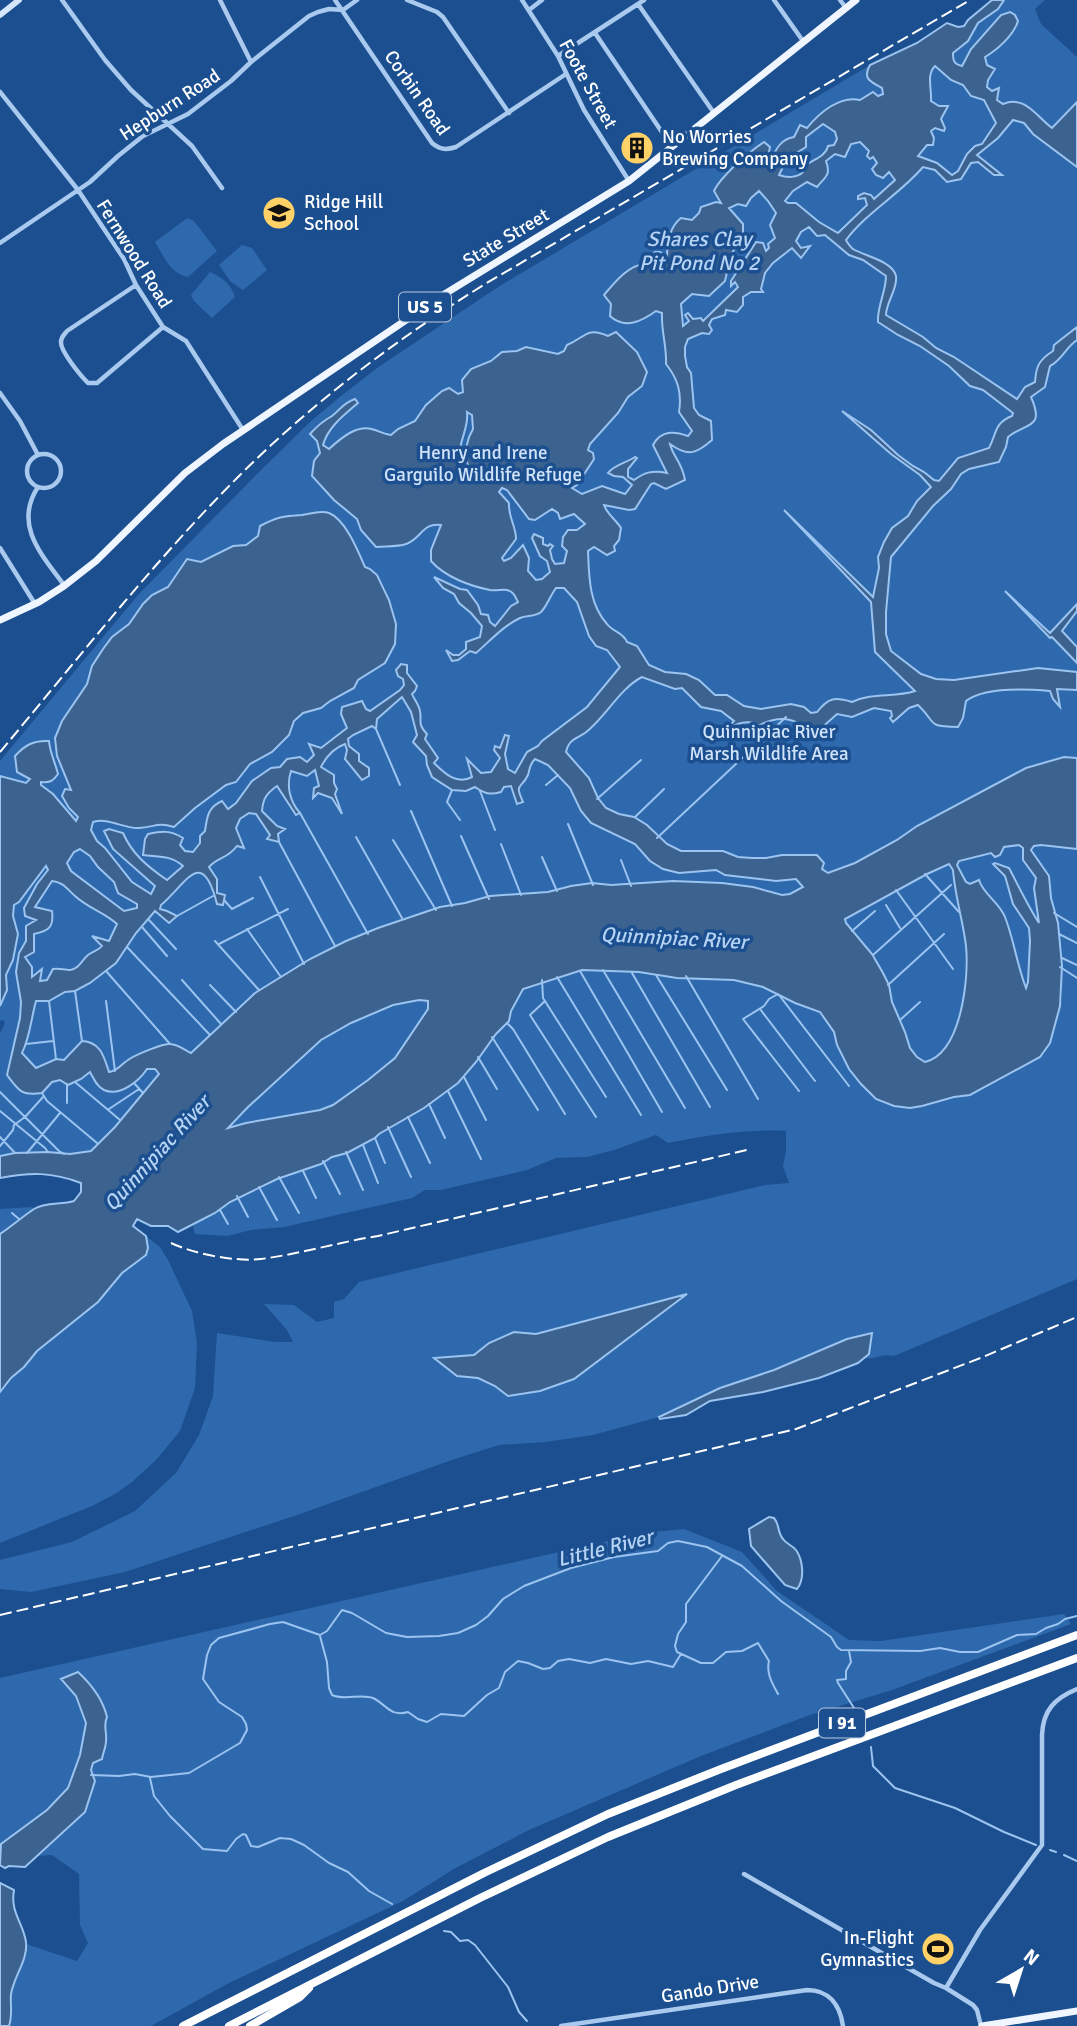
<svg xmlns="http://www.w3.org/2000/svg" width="1077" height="2026" font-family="Signika,sans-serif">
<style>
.green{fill:#2e69ad;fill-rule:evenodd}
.water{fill:#3c6290;stroke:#9cc4f0;stroke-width:2;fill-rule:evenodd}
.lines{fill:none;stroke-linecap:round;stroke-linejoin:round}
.stream{stroke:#9cc4f0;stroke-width:2}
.street{stroke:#a9c9ee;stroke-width:4.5}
.secondary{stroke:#d6e6fa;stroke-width:6}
.primary{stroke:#f0f6ff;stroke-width:7}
.highway{stroke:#fff;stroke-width:8}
.rail{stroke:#fff;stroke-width:2;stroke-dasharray:12 5;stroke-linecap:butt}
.labels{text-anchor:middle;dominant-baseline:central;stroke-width:7;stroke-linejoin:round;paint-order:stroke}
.shield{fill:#1b4f8f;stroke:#bbcadd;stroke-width:2}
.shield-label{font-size:18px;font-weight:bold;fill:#fff}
.street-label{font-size:19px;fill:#fff;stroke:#1b4f8f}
.poi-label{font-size:19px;fill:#fff;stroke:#1b4f8f;text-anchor:start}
.park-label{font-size:19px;fill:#cfe3fa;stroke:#1b4f8f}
.water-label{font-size:21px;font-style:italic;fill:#b5d3f5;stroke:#1b4f8f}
</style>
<rect width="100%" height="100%" fill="#1b4f8f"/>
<path class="green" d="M 1004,0 L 1045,0 L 1035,9 L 1041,24 L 1077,57 L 1077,102 L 1052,128 L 1043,120 L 1003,104 C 996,99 994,92 987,87 L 985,57 L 1017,27 L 1001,15 L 971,49 L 965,63 L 962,66 C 954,64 953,61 953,53 L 968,41 L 978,23 L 998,9 Z
M 870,65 L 867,71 L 870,83 L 882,88 L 883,94 L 859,100 L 931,131 L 945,112 L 931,101 C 932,89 926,75 935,66 L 951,80 L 963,85 L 971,96 L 984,100 L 996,123 L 1013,104 L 1077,155 L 1077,758 L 1064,757 L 1026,768 L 917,826 L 894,842 L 853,863 L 832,871 L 788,895 L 778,895 L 768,890 L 753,887 L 722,883 L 673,881 L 611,885 L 592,883 L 571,886 L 548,892 L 490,896 L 465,903 L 440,907 L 402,919 L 346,941 L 316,956 L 255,993 L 191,1053 C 166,1042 168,1043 143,1054 C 138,1056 132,1057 127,1060 C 120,1065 118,1071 109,1072 L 105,1058 L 76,1047 L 64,1060 L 35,1069 L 22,1053 C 30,1037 31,1019 36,1001 L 49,1001 L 65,992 L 75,991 L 90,983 L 116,963 L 136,933 L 143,926 L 133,910 L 124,911 L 71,871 L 67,864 L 74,852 L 80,849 L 90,856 L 98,867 L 114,882 L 118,893 L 137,904 L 138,908 L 167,880 C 148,866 132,855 123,833 L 129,863 L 155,886 L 151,894 L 132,882 L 105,848 L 97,841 L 90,830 L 93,822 C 109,817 123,828 139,828 C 154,828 157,822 174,827 L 195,808 L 226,785 L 236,782 L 250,764 L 272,752 L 288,735 L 294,721 L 303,713 L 321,708 L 330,701 L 354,688 L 358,680 L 367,672 L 375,670 C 379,651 388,621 389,603 C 389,591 376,570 365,567 L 352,539 L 339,521 L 317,512 L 301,515 L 292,514 L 246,545 L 233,546 L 200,562 L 187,559 L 168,587 L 152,595 L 143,604 L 129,624 L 112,637 L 103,649 L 92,666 L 87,684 L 62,721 L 55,738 L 57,756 L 71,791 L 65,790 L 78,817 L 76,822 L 53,794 L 41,785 L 41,782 C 50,783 53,781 58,774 C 55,758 49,751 38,740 L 20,750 L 21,775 L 30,778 L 30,781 L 27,783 L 0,776 L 0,761 L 138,595 L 262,469 L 310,422 L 341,396 L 377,368 L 498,287 ZM 407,673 L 411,679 L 412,693 L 419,709 L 419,720 L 433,763 L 440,769 L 447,786 L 432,777 L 427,765 L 426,756 L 414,742 L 417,735 L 411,712 L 403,697 L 377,719 L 376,729 L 372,726 L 353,735 L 351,733 L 300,773 L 291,771 L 288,780 L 279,789 L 277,785 L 266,795 L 263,802 L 184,866 C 171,856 159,858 143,855 L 146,848 L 180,845 L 185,852 L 193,852 C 202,841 205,832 207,817 C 217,813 228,810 236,802 C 249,790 255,775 272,768 C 288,762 301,768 314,755 L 310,744 L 321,748 L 347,728 L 341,714 L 366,710 L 370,711 L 400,690 L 404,685 L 403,679 Z
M 187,218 L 194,221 L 217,251 L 188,277 C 170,274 164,256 155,242 Z
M 242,245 L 252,248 L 267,270 L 243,290 L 231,282 L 219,265 Z
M 210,272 C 222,277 231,284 235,297 L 212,318 L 194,301 L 191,295 Z
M 1019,845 L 1022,847 L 1027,864 L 1036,878 C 1033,893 1038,907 1039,923 L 1006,866 L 993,864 L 1005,876 L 1014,904 L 1029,928 L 1030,941 L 1028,982 L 1026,988 L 1013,941 L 1004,915 L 977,880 L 970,884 L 966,882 L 957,863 L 991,853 L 994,856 L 1004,847 Z
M 1041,845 L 1077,849 L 1077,1279 L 894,1356 C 879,1353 877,1360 864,1358 L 869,1354 L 872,1334 L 847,1339 L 774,1370 L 720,1388 L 659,1417 L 593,1435 L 545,1442 L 499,1445 L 452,1460 L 297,1515 L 125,1572 L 31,1592 L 0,1589 L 0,1560 L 72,1542 L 135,1511 L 176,1473 L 199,1435 L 213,1396 L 217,1333 L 276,1342 L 293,1342 L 287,1330 L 264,1304 L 294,1305 L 317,1322 L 334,1318 L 334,1302 L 344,1299 L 359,1282 L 765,1185 L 789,1183 L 783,1166 L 786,1151 L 786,1131 C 746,1129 706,1135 668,1143 L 656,1135 L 614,1150 L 587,1157 L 556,1158 L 527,1170 L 441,1190 L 425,1190 L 412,1198 L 284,1227 L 251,1230 L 227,1236 L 195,1234 L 193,1225 L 230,1202 L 277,1179 L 321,1164 L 332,1157 L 347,1153 L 375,1138 L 379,1134 L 424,1108 L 458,1083 L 476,1062 L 496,1034 L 509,1021 L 511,1011 L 523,989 L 582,970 L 639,972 L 684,978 L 741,981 L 763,987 L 795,1003 L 820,1012 L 834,1032 L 837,1045 L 849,1069 L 866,1090 L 910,1108 L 929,1105 L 980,1091 L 1043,1055 L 1050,1043 L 1062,999 L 1061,955 L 1058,923 L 1051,898 L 1049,876 L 1031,850 L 1034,846 ZM 685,1295 L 625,1342 L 574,1379 L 540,1391 L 508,1396 L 495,1386 L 478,1378 L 457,1376 L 435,1359 L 474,1355 L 514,1332 L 536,1334 Z
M 949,864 L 951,864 L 953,870 L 966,949 L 963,1005 L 949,1044 L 942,1054 L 925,1062 L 917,1057 L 910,1048 L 905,1032 L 891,1002 L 889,985 L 872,954 L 845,920 L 847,917 C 859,912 871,902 884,899 L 927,874 Z
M 47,866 L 48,870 L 37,884 L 24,908 L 29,918 L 36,920 L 25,934 L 27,941 L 19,953 L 16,972 L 21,1002 L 18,1032 L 12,1050 L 7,1075 L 42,1093 L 52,1082 L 60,1080 L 68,1085 L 81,1079 L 90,1072 C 105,1103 131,1092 147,1069 L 155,1069 L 159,1074 L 115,1127 L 91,1151 L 70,1154 L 48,1152 L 15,1153 L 0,1156 L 0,1033 L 5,1023 L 3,1020 L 0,1021 L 0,1006 L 7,990 L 6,975 L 13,960 L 18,935 L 13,916 L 14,905 L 19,902 Z
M 52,881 C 66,882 77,898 88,906 C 98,913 108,917 117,924 L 109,941 L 94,938 L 103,946 C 98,951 92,951 87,956 C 75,966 78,971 60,968 L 47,980 L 39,981 L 42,971 L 32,977 L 32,967 L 25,957 L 34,952 L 34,934 L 52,911 L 34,908 Z
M 419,1000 L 428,1001 L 427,1010 L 395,1058 L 368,1080 L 333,1105 L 320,1110 L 246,1123 L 228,1128 L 247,1108 L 321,1040 L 351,1023 L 393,1005 Z
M 32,1207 L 34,1209 L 28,1215 L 19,1219 L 0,1234 L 0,1209 Z
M 146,1236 L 160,1247 L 168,1260 L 192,1311 L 197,1343 L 195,1388 L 180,1431 L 156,1460 L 132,1482 L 115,1494 L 92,1506 L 0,1543 L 0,1392 L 11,1378 L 24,1367 L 37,1351 L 98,1302 L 122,1273 L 146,1255 L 148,1248 Z
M 684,1529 L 742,1552 L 777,1591 L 849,1640 L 881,1641 L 1064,1614 L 1071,1624 L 892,1690 L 807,1716 L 701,1756 L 529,1830 L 452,1870 L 403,1901 L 227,1984 L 151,2026 L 9,2026 C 13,2014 10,2004 12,1992 C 14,1975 24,1961 26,1944 L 77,1961 L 88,1943 L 80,1925 L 79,1874 L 52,1855 L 35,1856 L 68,1829 L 85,1812 L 95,1781 L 91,1770 L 93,1762 L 106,1740 L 105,1720 L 107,1717 C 100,1692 87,1692 65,1682 L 76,1696 L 86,1723 L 80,1754 L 68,1788 L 47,1810 L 12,1836 L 0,1847 L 0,1678 L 643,1533 Z"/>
<path class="water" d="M 992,0 L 1004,0 L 998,9 L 978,23 L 968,41 L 953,53 C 953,61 954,64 962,66 L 971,49 L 1001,15 L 1010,12 L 1015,15 L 1018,21 C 1014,35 997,50 985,57 L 987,65 L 995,69 L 988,80 L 987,87 L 992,91 L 999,88 L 997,100 L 1003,104 C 1025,95 1036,116 1052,128 L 1077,102 L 1077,167 L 1033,134 L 1024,123 L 1013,120 L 998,138 L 977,155 L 1002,175 L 994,175 L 978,162 L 971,163 L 961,179 L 947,182 L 935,170 L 923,167 C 900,194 867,212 846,240 C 847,242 851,248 853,249 C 864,256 893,261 896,276 C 898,289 886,302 886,315 L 923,337 L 936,348 L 954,357 L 1017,399 L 1025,387 L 1035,382 C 1036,366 1039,360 1053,351 L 1054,345 L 1077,327 L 1077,340 C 1066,347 1062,360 1050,366 L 1045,387 L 1031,397 C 1045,429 1027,422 1008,437 L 1006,447 L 999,462 L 969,469 L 961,474 L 951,489 L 933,506 L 891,557 L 886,612 L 886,634 L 891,651 L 921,674 L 936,679 L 954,680 L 1038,668 L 1077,672 L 1077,690 L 1057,689 L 1060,707 L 1053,699 L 1050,691 C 1027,689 984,687 966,701 L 963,718 L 958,727 C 925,726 938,724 918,705 L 909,708 L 893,722 L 890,718 L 892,716 L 891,711 L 874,708 L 852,717 L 837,714 L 819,730 L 815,738 C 799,717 780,714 758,726 L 755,723 C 741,720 734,725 723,733 L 734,721 L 721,711 L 701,707 L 682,688 L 675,689 L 642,677 C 619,689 606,717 585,733 C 576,739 569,739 566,752 L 589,778 L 598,798 L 606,808 L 619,814 L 634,817 L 647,825 L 667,844 L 681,851 L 723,851 L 738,857 L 752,858 L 766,858 L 782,855 L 817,855 L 824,863 L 822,869 L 828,873 L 855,863 L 897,840 L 917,826 L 1026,768 L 1064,757 L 1077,758 L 1077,849 L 1041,845 L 1034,846 L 1031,850 L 1049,876 L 1051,898 L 1058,923 L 1062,966 L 1060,1006 L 1050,1043 L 1040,1057 L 970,1095 L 954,1097 L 922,1106 L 910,1108 L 894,1106 L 876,1099 L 861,1084 L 849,1069 L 837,1045 L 834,1032 L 820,1012 L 795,1003 L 763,987 L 734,980 L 677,978 L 639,972 L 582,970 L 523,989 L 511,1011 L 509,1021 L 496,1034 L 476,1062 L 458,1083 L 424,1108 L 379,1134 L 375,1138 L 347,1153 L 332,1157 L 321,1164 L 277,1179 L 230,1202 L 215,1213 L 178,1232 L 168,1226 L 151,1226 L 137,1219 L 133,1226 L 146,1236 L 148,1248 L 146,1255 L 122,1273 L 98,1302 L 37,1351 L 24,1367 L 11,1378 L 0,1392 L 0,1234 C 12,1226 22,1217 34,1209 C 45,1202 62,1205 74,1201 L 81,1192 L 81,1183 C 52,1172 31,1172 0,1178 L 0,1156 L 15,1153 L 48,1152 L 70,1154 L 91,1151 L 115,1127 L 159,1074 L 155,1069 L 147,1069 C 139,1081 120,1097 104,1090 C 97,1087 94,1079 90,1072 L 81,1079 L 68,1085 L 60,1080 L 52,1082 L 42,1093 C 21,1096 19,1091 7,1075 L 20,1018 L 21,1002 L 16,972 L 19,953 L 26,941 L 26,926 L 36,920 L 25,916 L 24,908 L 37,884 L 48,870 L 46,866 L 19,902 L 14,905 L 13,916 L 18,934 L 13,960 L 6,975 L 7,990 L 0,1006 L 0,776 L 26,783 L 30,779 L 17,772 L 15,756 C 25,745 34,740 49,741 C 50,753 55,762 58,774 C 53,781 50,783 41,782 L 41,785 L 53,794 L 76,821 L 78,817 L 69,808 L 62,796 L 65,789 L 71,790 L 57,756 L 55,738 L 62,721 L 87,684 L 92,666 L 103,649 L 112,637 L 129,624 L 143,604 L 152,595 L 168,587 L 187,559 L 201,562 L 233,546 L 246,545 L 258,536 L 260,526 C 277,517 283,516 302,515 C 310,514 320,510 329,513 C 346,520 358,551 365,567 L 370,569 L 377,575 L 389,600 L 396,624 L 395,644 L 385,663 L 358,680 L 354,688 L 330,701 L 321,708 L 303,713 L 294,721 L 289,735 L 272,752 L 250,764 L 236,782 L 226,785 L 195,808 L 174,827 C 157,822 155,827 139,828 C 123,829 109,817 93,822 L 91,830 L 97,841 L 105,848 L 132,882 L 151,894 L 155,886 L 113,849 L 104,831 L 109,829 L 123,833 C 132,854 148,867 167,880 L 183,866 C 171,855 158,857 143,855 L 145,839 L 148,834 C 162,831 170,830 183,838 L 180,845 L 185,851 L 193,852 L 200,843 L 200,836 L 205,831 C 207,817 208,807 222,801 L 228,809 L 236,803 L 252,781 L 271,768 L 280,767 L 287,759 L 300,757 L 307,762 L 314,755 L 309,744 L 321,748 L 347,728 L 341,714 L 342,707 L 362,701 L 366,709 L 370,711 L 400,690 L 404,685 L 403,679 L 398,676 L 396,670 L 401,664 L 407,665 L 407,673 L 417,686 L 415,691 L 412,694 C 414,699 419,705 420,711 C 422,721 417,724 427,734 L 425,739 L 438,758 L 434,763 C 445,774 457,785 472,777 L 467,759 L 481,773 L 491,772 L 500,758 L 494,750 L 495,746 L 500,748 L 505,735 L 509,736 L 505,754 L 508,769 L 515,773 L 527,752 L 538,746 L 542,741 L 587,707 L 620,667 L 607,650 L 596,646 L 589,636 L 577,602 L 564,588 L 556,588 C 550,596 547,606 541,612 C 535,617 527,615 520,618 C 503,626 490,641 476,653 L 470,651 L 458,660 L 452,661 L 446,650 L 453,655 L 459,655 L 466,649 L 466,642 L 480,637 L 482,626 L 471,613 L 459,603 L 454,594 L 443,588 L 434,577 L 460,589 L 467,590 L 478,605 L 481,614 L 488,615 L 490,622 L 495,626 L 511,606 L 518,602 C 515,596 513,591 507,590 C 502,589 496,591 490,590 C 470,586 445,577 431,561 L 431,550 L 441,525 C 423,522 421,539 406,544 C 397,547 386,546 376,547 L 361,530 L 357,519 L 334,500 L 312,476 L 314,461 L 320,453 L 317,441 L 310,434 C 317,426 323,421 332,416 C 341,409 343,403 355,399 L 358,403 C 344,415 328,427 323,445 L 329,449 C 341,438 358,423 375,430 C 381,432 384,434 391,435 L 398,429 L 415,421 L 426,405 L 442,391 L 449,388 L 458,394 L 463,392 L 462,380 L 471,369 L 491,361 L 502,352 L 517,351 L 526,347 L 558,354 L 564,351 L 567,345 C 585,338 586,326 608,336 L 616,332 L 637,352 L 647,372 L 642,386 L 628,397 L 618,413 L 590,444 L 588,450 L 593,453 L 594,459 L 577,485 L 572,488 L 582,494 L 602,486 L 625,494 L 632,485 L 623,477 L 614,476 L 608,473 C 614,465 626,463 635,457 L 637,458 L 628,469 L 628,477 L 634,480 C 645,472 653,470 667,473 L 653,445 C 661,430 674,431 688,436 L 692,431 L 679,412 C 682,393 678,379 666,364 C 667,347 661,331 662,313 L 656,311 C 642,321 625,330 610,316 L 611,304 L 604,295 C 614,283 628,265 645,264 L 655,252 L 660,252 L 667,258 C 667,244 669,227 681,218 L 692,220 L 699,213 L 701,207 L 716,202 L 721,203 L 714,191 C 721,176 750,151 764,142 L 770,147 L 767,162 L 771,162 C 775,149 781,139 794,137 L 800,125 L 807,128 C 819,113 840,95 860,100 L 873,92 L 878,96 L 883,94 L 882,88 C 871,82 862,79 870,65 L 917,43 L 947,23 L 958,27 L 964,26 L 968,20 ZM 935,66 L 951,80 L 963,85 L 971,96 L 984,100 L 996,123 L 982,144 L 975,146 L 967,154 L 958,171 L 952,175 L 937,163 L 918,156 L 927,145 L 933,145 L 934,138 L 931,131 L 935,128 L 944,131 L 945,128 L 941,119 L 948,106 L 939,106 L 931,101 C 932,89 926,75 935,66 ZM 823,124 L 835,132 L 837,139 L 834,145 L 828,146 C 826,155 817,158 809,163 L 802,159 L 799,160 L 797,163 L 803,172 C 797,178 787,178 779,175 L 787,159 L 806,147 L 806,137 ZM 860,142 L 869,151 L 867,156 L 870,159 L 873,157 L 877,163 L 872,169 L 876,175 L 883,178 L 889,172 L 895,180 L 874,199 L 871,195 L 864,193 L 858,196 L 858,199 L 865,198 L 867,205 L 838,233 L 819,222 L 796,203 L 788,203 L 785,201 L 793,191 L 807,182 L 817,187 C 826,176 831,175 826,161 L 835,154 L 845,157 L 851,144 ZM 759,191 L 768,201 L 776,213 L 770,225 L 775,238 L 768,244 L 769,248 L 766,251 L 763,243 L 756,242 L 731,281 L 731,286 L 735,282 L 738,287 L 703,321 L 701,318 L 693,319 L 688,313 L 685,315 L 689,321 L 683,326 L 681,304 L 692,294 L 709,296 L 725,281 L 731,255 L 743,235 L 743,224 L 729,208 L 738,204 L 746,206 L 751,198 ZM 809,227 L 817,236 L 825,235 L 849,255 L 863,260 L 886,276 C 886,292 877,306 878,322 L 898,335 L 920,346 L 949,366 L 970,386 L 983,390 L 1013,413 L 1012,416 C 994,423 997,433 989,448 L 958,458 L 939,481 L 934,480 L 924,472 L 913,466 L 898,455 L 871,430 L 842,411 L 891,454 L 920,475 L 931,487 L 917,501 L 908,516 L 892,528 L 884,542 L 878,557 L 879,568 L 873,597 L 784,510 L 871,602 L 875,652 L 915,691 C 894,698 873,692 852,702 C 835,697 829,697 817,712 L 811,713 L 804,707 L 791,704 L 761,709 L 744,706 L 727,695 L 715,695 L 699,680 L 686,674 L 665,672 L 649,665 L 637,646 L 627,642 C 623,632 613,632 607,624 C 589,604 589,577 588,551 L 594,547 L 607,555 L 615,551 L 614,546 L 619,540 L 621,528 C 616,520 607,514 604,505 L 629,510 L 635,509 L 651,484 L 654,483 L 666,489 L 685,480 C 682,462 673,457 670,444 C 688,457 696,454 712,440 L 711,421 L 699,415 L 694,408 L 691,373 L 687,367 L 685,356 L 685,347 L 688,339 L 702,333 L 709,334 L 712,330 L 709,325 L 712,319 L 725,315 L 726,310 L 737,312 L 743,305 L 743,297 L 751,292 L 763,292 L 761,289 L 765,273 L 773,263 L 792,248 L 801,258 L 810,246 L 801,248 L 796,241 L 801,232 ZM 467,412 L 472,415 L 473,429 L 469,437 L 464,456 L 469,467 L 468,470 C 449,450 470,434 467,412 ZM 502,488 L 507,490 L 529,519 L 535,520 L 552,509 L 558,513 L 560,519 L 574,514 L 585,524 L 577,530 L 568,530 L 563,537 L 562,546 L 567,551 L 564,563 L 555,564 L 552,559 L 550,550 L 553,546 L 550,544 L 548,546 L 543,544 L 543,538 L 534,534 L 532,538 L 540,556 L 547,561 L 550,572 L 542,579 L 536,580 L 528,571 L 529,558 L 523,545 L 511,558 L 504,561 L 502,558 L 516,539 C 516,526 508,517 509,503 L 499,492 ZM 402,697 L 411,712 L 417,735 L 413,742 L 426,756 L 427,765 L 432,777 L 452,790 L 466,791 L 475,787 C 485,794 490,795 501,792 L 504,787 L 511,786 L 517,804 L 523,802 C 514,782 521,790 528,775 C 530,769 529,765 535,759 L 548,765 L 570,788 L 581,811 L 591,823 L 635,844 L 650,861 L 663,869 L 679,873 L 716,870 L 725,875 L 776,881 L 796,879 L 803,887 L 790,894 L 782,895 L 753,887 L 722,883 L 673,881 L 611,885 L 592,883 L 571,886 L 548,892 L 490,896 L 465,903 L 440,907 L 378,928 L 346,941 L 310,959 L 255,993 L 191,1053 C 185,1050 177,1044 170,1044 C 163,1043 133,1056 128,1060 C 120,1065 118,1071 109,1072 C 104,1057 101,1042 82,1041 L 64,1060 L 56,1059 L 36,1068 L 22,1053 C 30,1037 31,1019 36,1001 L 49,1001 L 65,992 L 75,991 L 90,983 L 116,963 L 136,933 L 155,911 L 169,923 L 177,916 L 167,911 L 160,909 L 161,905 C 186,884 202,845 217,904 L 223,905 L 225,895 L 217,893 L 217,879 L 209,867 C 219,856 226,860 237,846 L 244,848 L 236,828 L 240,819 L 249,813 L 256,814 L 270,835 L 267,839 L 279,842 L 278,834 L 285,829 L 277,826 L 262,811 C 263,798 267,793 277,786 L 296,815 L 300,813 C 290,802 286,786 291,771 L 307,776 L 315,770 L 319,786 L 314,788 L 313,798 L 318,793 L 332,798 L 342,814 L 335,794 L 337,789 L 334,783 L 334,775 L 321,767 C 326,757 334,748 345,744 L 347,750 L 345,759 L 362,780 L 369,776 L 369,768 L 359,761 L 359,754 L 349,746 L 348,739 L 353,735 L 372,726 L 376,729 L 377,719 ZM 1019,845 L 1023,848 L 1023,860 L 1036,878 L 1034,888 L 1039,923 C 1028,906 1019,887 1009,868 L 995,863 L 993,864 L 1005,876 L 1013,904 L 1029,928 L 1030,941 L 1028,982 L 1026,988 C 1017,965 1014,940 1005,917 C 999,902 983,894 979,880 L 970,884 L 966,882 L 957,865 L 959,861 L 991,853 L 995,857 L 1000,855 L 1004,847 ZM 80,849 L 90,856 L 98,867 L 114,882 L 118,893 L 137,904 L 137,908 L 124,911 L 71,871 L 67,863 L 74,852 ZM 949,864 L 953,870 C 955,896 963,921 966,946 C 969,977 962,1053 925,1062 L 917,1057 L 910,1048 L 905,1032 L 892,1002 L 889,985 L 883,973 L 872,954 L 846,923 L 845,919 L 927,874 ZM 52,881 C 63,882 67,889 75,896 C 88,908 105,913 117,924 L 109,941 L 92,936 L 102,946 C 98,951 93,951 88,955 C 82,960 79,969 70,970 C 64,970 60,968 53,969 L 47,980 L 40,981 L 42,969 L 32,977 L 32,967 L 25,957 L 34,952 L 34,934 C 49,931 54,927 52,911 L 35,907 ZM 419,1000 L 428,1001 L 428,1009 L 395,1058 L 368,1080 L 333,1105 L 320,1110 L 246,1123 L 228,1128 L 247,1108 L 321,1040 L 351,1023 L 393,1005 Z
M 1005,591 L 1050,633 L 1077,604 L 1077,611 L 1062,631 L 1077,647 L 1077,663 L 1052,637 L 1050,638 Z
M 687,1294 L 574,1379 L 540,1391 L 508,1396 L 495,1386 L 478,1378 L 457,1376 L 434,1358 L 474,1355 L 489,1343 L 514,1332 L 536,1334 Z
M 872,1333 L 869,1354 L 858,1363 L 819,1378 L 763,1392 L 710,1401 L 686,1415 L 660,1419 L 659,1417 L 720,1388 L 774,1370 L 847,1339 Z
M 769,1517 L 774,1518 C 780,1525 777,1532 783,1539 C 786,1544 792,1545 796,1550 C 803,1560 805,1579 797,1589 L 785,1585 L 751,1546 L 749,1529 Z
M 78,1672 C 91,1684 103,1700 107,1717 C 103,1725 107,1732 106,1741 C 106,1747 103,1753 102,1759 L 93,1763 L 91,1770 L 95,1781 L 85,1812 L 25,1867 L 9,1866 L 5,1868 L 0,1865 L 1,1844 L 47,1810 L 68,1788 L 80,1755 L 86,1723 L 76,1696 L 61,1679 Z
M 0,1883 L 14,1890 C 10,1913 23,1922 26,1942 C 28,1960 14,1976 11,1994 C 10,2006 13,2014 9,2026 L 0,2026 Z"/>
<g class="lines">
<path class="stream" d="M 376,729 L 400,785
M 546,785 L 558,775
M 452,790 L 447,802 L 460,820
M 480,791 L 495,830
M 597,799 L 641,760
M 411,811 L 452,906
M 300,813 L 368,934
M 635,817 L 664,789
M 568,824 L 593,885
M 461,836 L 489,899
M 356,837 L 402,918
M 657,838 L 786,717
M 393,840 L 436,910
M 279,842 L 335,946
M 501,844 L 521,895
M 542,857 L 557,891
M 621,860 L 631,886
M 925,874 L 959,912
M 260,877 L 304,964
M 896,890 L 953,969
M 224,900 L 232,909 L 253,898
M 886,905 L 900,928
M 1054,913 L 1077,927
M 177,916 L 213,896
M 149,920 L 176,949
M 142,927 L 167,956
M 247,929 L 281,977
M 852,931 L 875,911
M 1059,934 L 1077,943
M 215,941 L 259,990
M 219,944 L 288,909
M 127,947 L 210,1035
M 873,955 L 951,885
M 1062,958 L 1077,965
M 1060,967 L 1077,978
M 603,970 L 685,1108
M 106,971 L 170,1044
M 580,971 L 662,1112
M 632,973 L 710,1107
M 656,975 L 727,1090
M 686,976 L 758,1099
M 557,977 L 641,1115
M 182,980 L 221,1024
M 542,980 L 543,998 L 606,1097
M 210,985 L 236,1012
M 888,985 L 944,934
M 75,991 L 82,1041
M 778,994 L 769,999 L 764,1006 L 743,1019 L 799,1091
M 779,995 L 849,1086
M 49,1001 L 56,1059
M 106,1001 L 115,1071
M 545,1001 L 530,1015 L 596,1117
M 760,1009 L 815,1081
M 900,1020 L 920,1002
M 507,1023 L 513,1029 L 565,1114
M 492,1037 L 538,1110
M 26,1044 L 53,1041
M 478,1057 L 497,1089
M 464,1077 L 486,1120
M 75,1082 L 120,1120
M 134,1083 L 143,1093
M 67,1084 L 67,1103
M 448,1091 L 481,1159
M 0,1092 L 59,1151 L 64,1154
M 42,1093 L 47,1101 L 97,1143
M 429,1104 L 445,1138
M 109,1109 L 139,1089
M 0,1111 L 45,1148 L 48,1152
M 408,1117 L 430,1163
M 388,1127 L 411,1177
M 0,1137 L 15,1153
M 375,1138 L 385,1163
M 363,1145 L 378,1183
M 0,1146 L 13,1130 L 14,1125 L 25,1117 L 43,1097
M 346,1152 L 363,1190
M 27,1153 L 60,1113
M 323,1161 L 340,1194
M 303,1171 L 316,1198
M 279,1177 L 299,1213
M 259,1187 L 277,1220
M 237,1196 L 248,1217
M 220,1210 L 228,1224
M 12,1213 L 19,1219
M 722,1556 L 686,1604 L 686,1622 L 678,1634 L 675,1646 L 677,1652 L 701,1663 L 713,1663 L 726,1652 L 742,1651 L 758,1643 L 769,1661 C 766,1673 772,1683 778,1694
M 320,1636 L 327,1662 L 329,1688 L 332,1695 C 345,1701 360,1693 373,1698 C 387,1705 390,1717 408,1712 L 418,1719 L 427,1722 L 441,1714 L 464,1716 L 487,1695 L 499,1688 L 505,1672 L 518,1661 L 528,1663 L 543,1669 L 550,1668 L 558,1661 L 569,1659 L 590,1663 L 606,1659 L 631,1664 L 648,1661 L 673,1667 L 681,1654
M 849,1651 L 851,1662 L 846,1671 L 846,1679 L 837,1680 L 838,1683 L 854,1708
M 871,1747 L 873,1766 L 895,1788 L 955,1808 L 1004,1832 L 1036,1845
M 91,1775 L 119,1776 L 135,1774 L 151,1777 L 189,1773 L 240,1743 L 247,1730 L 246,1724 L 242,1717 L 219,1702 L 203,1679 L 207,1655 L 211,1645 L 219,1638 L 270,1624 L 283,1622 L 320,1635 L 327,1631 L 342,1610 L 352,1613 L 386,1633 L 407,1637 L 439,1636 L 458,1633 L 476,1625 L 488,1616 L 503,1599 L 524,1586 L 571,1568 L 614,1557 L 658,1551 L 668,1543 L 678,1541 L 707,1547 L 742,1566 L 781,1601 L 831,1637 L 837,1647 L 841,1650 L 920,1651 L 940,1648 L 960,1652 L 978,1652 L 1017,1635 L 1036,1634 L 1046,1628 L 1058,1624 L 1065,1619 L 1077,1616
M 150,1778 L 154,1796 L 170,1816 L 203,1849 L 227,1851 L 236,1839 L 243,1834 L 246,1835 L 251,1846 L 258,1847 L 280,1838 L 291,1839 L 304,1845 L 329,1863 L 348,1872 L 369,1891 L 392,1904
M 1050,1850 L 1056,1852
M 1064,1855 L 1077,1861
M 444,1931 L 451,1932 L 460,1941 L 468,1940 L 475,1945 L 508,1987 L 519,2012 L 527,2021"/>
<path class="street" d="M 62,0 L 105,60 L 131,90 L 192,146 L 222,188
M 220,0 L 251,62
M 335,0 L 432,143 C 440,150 447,150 456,147 L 566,74
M 407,0 L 437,12 L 443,17 L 509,113
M 522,0 L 558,56 L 584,110 L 629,181
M 774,0 L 803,41
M 840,0 L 846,8
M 638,4 L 714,113
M 529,10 L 542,0
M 595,33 L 672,147
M 558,56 L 644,0
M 0,92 L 78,190 L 124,259 L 136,285 L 163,327 L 186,341 L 243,430
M 0,243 L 90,182 L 118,156 L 143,136 L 188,114 L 231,81 L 251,62 L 309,16 L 318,12 L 329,9 L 343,10 L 357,0
M 136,285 L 67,331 C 64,335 61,337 61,342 C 60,351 81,376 88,383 L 97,383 L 163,327
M 0,393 L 20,421 L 38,455
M27 471a17 17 0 1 1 34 0a17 17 0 1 1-34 0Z
M 38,487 C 13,525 42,555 64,585
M 0,548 L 35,604
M 744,1874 L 934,1983 L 946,1988 L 973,2005 L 977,2010 L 981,2026
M 946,1988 L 980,1930 L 1042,1845 L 1042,1735 C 1043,1710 1055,1698 1077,1689
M 561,2026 L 807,1990 C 829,1990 840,2005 843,2026"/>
<path class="secondary" d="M 0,15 L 19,0"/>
<path class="primary" d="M 0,620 L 39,602 L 64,586 L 96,561 L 185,473 L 223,444 L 443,295 L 629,181 L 856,0
M 982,2026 L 1077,2011"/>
<path class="highway" d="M 183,2026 L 484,1873 L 608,1814 L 721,1769 L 1077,1635
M 229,2026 L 480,1898 L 608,1837 L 736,1785 L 1077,1658
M 250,2026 L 300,1997 L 309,1988"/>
<path class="rail" d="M 0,752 C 78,659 153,562 239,476 C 313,402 397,339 485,284 L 970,0
M 171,1243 C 194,1254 236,1262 261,1259 C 300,1254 339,1242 378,1236 L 751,1149
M 0,1615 L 796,1429 L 983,1357 L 1077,1317"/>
</g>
<defs>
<symbol id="building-disc" viewBox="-11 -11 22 22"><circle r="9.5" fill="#ffd166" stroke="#1b4f8f"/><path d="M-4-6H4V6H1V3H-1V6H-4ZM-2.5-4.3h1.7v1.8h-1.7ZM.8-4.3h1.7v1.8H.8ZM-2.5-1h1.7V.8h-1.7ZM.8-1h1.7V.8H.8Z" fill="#111"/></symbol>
<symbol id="school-disc" viewBox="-11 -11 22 22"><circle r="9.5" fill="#ffd166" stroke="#1b4f8f"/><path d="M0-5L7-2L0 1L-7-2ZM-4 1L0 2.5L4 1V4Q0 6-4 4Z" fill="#111"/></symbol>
<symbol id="stadium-disc" viewBox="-11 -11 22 22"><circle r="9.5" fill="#ffd166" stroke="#1b4f8f"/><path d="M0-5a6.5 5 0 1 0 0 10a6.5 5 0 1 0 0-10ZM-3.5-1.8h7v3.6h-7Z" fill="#111"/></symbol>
</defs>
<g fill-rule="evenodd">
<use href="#building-disc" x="618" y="129" width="38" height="38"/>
<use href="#school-disc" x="260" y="194" width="38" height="38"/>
<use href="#stadium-disc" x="919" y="1930" width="38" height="38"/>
</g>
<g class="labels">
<g class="shield">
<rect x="399" y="292.5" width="52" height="29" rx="5"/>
<rect x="819" y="1708.5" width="46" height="29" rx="5"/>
</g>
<g class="shield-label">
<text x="425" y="307">US 5</text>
<text x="842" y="1723">I 91</text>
</g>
<g class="street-label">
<text transform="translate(588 84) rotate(61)">Foote Street</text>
<text transform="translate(417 93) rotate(55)">Corbin Road</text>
<text transform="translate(170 105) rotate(-33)">Hepburn Road</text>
<text transform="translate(506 238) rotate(-31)">State Street</text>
<text transform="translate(134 254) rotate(58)">Fernwood Road</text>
<text transform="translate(710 1989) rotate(-9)">Gando Drive</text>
</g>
<g class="poi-label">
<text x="662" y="137">No Worries<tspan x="662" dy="22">Brewing Company</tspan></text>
<text x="304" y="202">Ridge Hill<tspan x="304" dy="22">School</tspan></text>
<text x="914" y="1938" text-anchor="end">In-Flight<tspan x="914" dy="22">Gymnastics</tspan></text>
</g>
<g class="park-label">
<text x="483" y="453">Henry and Irene<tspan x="483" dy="22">Garguilo Wildlife Refuge</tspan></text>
<text x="769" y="732">Quinnipiac River<tspan x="769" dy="22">Marsh Wildlife Area</tspan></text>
</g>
<g class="water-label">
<text x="699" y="239">Shares Clay<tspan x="699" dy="24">Pit Pond No 2</tspan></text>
<text transform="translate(674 938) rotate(3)">Quinnipiac River</text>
<text transform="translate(157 1153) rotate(-48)">Quinnipiac River</text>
<text transform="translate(605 1548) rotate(-14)">Little River</text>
</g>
</g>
<g transform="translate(1021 1970) rotate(39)" stroke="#1b4f8f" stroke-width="5" paint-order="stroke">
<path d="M0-5L12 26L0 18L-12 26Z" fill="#ffffff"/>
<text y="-10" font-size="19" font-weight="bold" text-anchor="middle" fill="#ffffff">N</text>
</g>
</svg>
